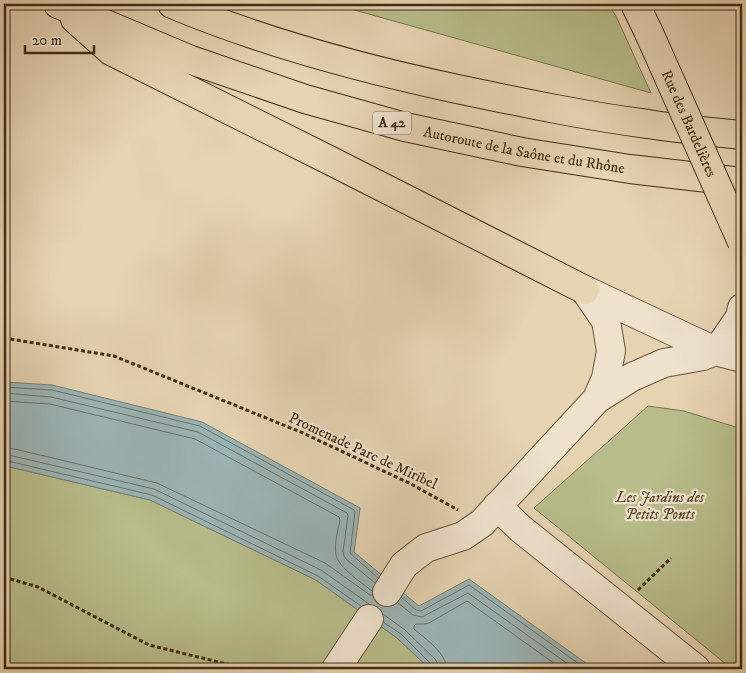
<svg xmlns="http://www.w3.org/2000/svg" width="746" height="673" font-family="'IM FELL DW Pica',serif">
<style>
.green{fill:#b7bc8a;stroke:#7b744e}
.water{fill:#9bb5b7;stroke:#767f75}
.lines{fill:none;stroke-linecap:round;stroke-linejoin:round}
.shore{stroke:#6d7165;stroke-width:1}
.minor-casing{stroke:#68563b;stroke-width:30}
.major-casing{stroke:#3f2d13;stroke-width:30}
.highway-casing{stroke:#3f2d13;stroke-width:30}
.path{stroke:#3f2d13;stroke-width:3;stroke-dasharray:4 2.5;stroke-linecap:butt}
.minor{stroke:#eee2cd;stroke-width:28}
.major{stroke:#e5d3b2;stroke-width:28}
.highway{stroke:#e5d3b2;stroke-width:28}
.major-bridge-casing{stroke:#3f2d13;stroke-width:30;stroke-linecap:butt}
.major-bridge{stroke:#e5d3b2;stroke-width:28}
.labels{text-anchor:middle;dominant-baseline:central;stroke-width:4.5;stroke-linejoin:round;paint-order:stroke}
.shield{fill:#eee2cd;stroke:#74634b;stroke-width:1}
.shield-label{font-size:14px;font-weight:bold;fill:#3f2d13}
.street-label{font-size:15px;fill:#3f2d13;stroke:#eee2cd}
.park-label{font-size:15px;font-style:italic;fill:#574a2b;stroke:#eee2cd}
</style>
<rect width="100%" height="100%" fill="#e5d3b2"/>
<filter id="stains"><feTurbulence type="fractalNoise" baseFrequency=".004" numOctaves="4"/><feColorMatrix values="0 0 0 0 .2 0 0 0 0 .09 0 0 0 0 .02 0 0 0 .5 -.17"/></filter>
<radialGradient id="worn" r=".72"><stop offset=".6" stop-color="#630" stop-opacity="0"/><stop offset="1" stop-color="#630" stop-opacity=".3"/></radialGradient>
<path class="green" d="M 333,4 L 608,4 L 616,16 L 651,93 Z
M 648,406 L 684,411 L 742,429 L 742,669 L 732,669 L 534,508 Z
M 4,466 L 10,467 L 150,500 L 316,580 L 397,638 L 430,669 L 4,669 Z"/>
<path class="water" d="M 4,382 L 52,385 L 202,422 L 360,508 L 354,552 L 419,606 L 469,579 L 594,669 L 430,669 L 397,638 L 316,580 L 150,500 L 10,467 L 4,466 Z"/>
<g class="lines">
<path class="shore" d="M 4,387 L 52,390 L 200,426 L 354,510 L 355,512 L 350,553 L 378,578
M 4,393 L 51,397 L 198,432 L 347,513 L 348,516 L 343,551 L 344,556 L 347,560 L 375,583
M 4,401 L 50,404 L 195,439 L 339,517 L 340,520 C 338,530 334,544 336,555 C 339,568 362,583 372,591
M 4,448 L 15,449 L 157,483 L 325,563 L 370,595 L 373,595
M 4,455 L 13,456 L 154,489 L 321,570 L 369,604
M 4,461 L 12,462 L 152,495 L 318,576 L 361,606
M 401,597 L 416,610 L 421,611 L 469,585 L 586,669
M 397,602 L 413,615 L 422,617 L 468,593 L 575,669
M 383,614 L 405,630 L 435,659 L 438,664 L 439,669
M 383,622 L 401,634 L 431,664 L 433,669
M 447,669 C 446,653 426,639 414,629 L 414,626 L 416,624 L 423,624 L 429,623 L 467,601 L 562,669"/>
<defs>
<path id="minor" d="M 585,290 L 715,351 L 742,358
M 585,290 L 606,321 L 611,351 L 606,378 L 597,399
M 497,506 L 521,529 L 696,669
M 387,592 L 404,565 L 426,548 L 463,536 L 482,523 L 597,399 L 632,377 L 664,363 L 703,356 L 715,351 L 723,342 L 740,317 L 742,308
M 336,669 L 369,619"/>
<path id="major" d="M 635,4 L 649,33"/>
<g id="highway">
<path id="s1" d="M 58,4 L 191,60 L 305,99 L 405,127 L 522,152 L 630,169 L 742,182"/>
<path d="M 172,4 C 265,43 363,69 462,90 C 524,103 586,116 648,124 C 679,129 711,132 742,135"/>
<path d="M 75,19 L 111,51 L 331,161 L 585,290"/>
</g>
</defs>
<use href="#minor" class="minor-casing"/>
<use href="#major" class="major-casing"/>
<use href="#highway" class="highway-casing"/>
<path class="path" d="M 4,338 L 114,356 L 303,433 L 411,484 L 458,510
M 4,577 L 38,587 L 149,645 L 247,669
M 638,590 L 671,558"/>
<use href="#minor" class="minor"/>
<use href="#major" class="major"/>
<use href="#highway" class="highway"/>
<defs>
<g id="major-bridge">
<path id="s2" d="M 649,33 L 742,242"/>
</g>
</defs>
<use href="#major-bridge" class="major-bridge-casing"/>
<use href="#major-bridge" class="major-bridge"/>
</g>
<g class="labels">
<rect class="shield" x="373" y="111.5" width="38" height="23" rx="4"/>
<g class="shield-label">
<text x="392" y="123">A 42</text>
</g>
<g class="street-label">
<text stroke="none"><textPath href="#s2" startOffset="99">Rue des Bardelières</textPath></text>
<text stroke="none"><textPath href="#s1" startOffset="490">Autoroute de la Saône et du Rhône</textPath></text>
<text transform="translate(363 451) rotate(25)">Promenade Parc de Miribel</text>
</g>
<g class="park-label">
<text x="660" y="497">Les Jardins des<tspan x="660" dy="17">Petits Ponts</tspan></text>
</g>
</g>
<rect width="746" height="673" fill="none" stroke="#e5d3b2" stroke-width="20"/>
<rect x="5" y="5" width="736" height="663" fill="none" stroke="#3f2d13" stroke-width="2.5"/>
<rect x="10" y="10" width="726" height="653" fill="none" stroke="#3f2d13"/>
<path d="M25 45v8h69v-8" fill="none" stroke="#3f2d13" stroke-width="2.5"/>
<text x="32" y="45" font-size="15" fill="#3f2d13" stroke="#eee2cd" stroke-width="4" paint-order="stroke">20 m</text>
<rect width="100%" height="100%" filter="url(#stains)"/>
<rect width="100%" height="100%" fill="url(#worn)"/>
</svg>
